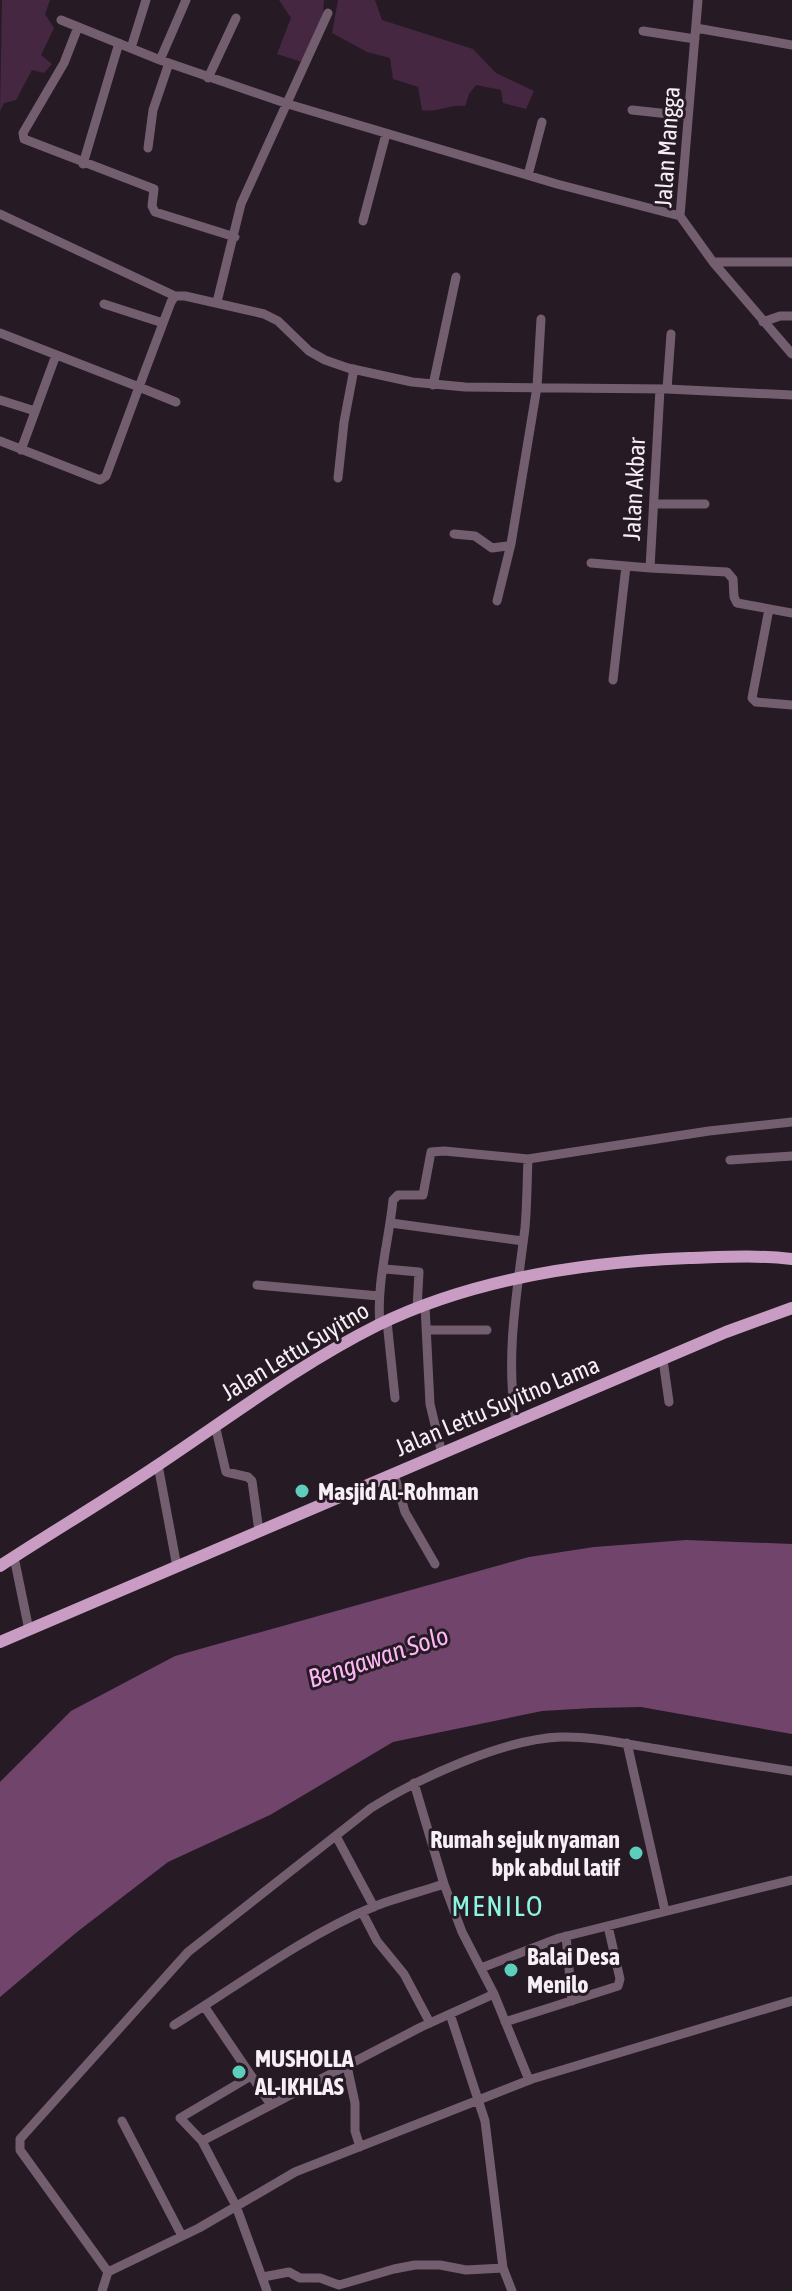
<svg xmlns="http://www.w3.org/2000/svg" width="792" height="2291" font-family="'Asap Condensed',sans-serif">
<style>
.green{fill:#452742}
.water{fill:#71446c}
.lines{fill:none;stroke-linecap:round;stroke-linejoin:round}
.minor{stroke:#735e70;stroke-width:9}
.major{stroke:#c99dc3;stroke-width:12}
.poi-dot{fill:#5ccebb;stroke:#261a25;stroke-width:3}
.labels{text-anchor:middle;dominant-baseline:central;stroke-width:6;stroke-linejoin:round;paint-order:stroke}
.street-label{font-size:24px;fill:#f7eff6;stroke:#261a25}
.poi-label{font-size:24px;font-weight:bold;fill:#f7eff6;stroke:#261a25;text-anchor:start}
.water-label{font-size:26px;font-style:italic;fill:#feb7f6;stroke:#261a25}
.quarter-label{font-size:28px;letter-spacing:2px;fill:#8ff5e2;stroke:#261a25}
</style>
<rect width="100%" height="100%" fill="#261a25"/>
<path class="green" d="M 2,0 L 50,0 L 45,14 L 54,28 L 41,55 L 52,64 L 44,73 L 32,70 L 16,100 L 4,103 L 0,111 Z
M 279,0 L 324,0 L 323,14 L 302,62 L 277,54 L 291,18 Z
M 338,0 L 375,0 L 382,20 L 473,49 L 496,73 L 534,91 L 526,109 L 503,103 L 501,90 L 476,85 L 469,94 L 465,106 C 449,104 438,113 422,110 L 418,87 L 393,79 L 390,58 L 367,52 L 332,33 Z"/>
<path class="water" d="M 686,1540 L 792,1544 L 792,1734 L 641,1707 L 593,1708 L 542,1711 L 393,1742 L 270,1815 L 168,1862 L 77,1932 L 0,1997 L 0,1782 L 71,1711 L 175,1656 L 529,1557 L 594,1547 Z"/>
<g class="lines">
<path class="minor" d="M 698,0 L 680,216 L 713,262 L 792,354
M 61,20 L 160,60 L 288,104 L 557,184 L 680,216
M 78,27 L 64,63 L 23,133 L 24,139 L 154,189 L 152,206 L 155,212 L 235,237
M 696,28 L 792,45
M 643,31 L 695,39
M 131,48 L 146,0
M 160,60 L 186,0
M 208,78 L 236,18
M 632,110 L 688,116
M 148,148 L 153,110 L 169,63
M 83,164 L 119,43
M 528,175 L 542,122
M 0,214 L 175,296
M 363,221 L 386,134
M 713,262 L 792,262
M 217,302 L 241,204 L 328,13
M 104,304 L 163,323
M 763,322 L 780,316 L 792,316
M 0,333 L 139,387 L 171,302 L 175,296 L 185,296 L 264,314 L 278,321 L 309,351 L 325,360 L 348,368 L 412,382 L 465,387 L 667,389 L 792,395
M 433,385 L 456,277
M 660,389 L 650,568 L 727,572 L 733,579 L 734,597 L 737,603 L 792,613
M 667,389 L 671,334
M 0,400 L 35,411
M 0,441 L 100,480 L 106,476 L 139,387 L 176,402
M 21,450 L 56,355
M 338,478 L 344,422 L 354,369
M 654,504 L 705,504
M 454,534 L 475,536 L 492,548 L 507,546 L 511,544 L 537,387 L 541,319
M 591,563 L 650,568
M 497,601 L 511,544
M 769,609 L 752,698 L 756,702 L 792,705
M 613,680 L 626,566
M 730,1160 L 792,1156
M 391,1223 L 523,1241
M 385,1269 L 419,1272 L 417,1309
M 257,1285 L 379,1296
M 425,1306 L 430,1404 L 442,1454
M 387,1321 L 395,1398
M 380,1324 C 376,1285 389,1240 393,1200 L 398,1195 L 423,1195 L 431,1152 L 444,1151 L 528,1159 L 709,1131 L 792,1122
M 426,1330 L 487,1330
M 663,1360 L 669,1402
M 516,1422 C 505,1357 517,1292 525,1228 C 527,1206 527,1182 528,1159
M 215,1425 L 226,1472 L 248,1477 L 252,1481 L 259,1531
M 158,1465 L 177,1567
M 394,1474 L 405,1512 L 435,1564
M 14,1557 L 29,1630
M 627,1743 L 665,1911
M 414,1783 L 444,1884
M 336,1836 L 374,1907
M 362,1912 L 377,1941 L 404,1974 L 430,2023
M 566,1936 L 572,2001
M 481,1968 L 559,1938 L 792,1880
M 204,2006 L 271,2105
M 450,2014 L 485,2121 L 503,2268 L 512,2291
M 505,2022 L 618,1986 L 620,1979 L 608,1926
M 174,2025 C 239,1985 302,1937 373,1907 C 395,1898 420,1892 444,1884 L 462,1932 L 494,1994 L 529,2080
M 347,2066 L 355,2103 L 355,2131 L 360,2147
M 122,2121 L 182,2236
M 202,2141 L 180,2118 L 251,2076
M 108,2272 L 20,2150 L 20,2139 L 188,1952 L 371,1808 C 419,1778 504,1739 560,1737 C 593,1736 626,1744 658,1749 C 703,1757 747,1764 792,1771
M 263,2277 L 289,2272 L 300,2278 L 320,2278 L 339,2285 L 394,2269 L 415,2265 L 440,2265 L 466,2270 L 503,2268
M 102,2291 L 108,2272 L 199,2228 L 295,2172 L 532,2079 L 792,2001
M 267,2291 L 236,2206 L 202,2141 L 421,2027 L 494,1994"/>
<path class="major" d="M 0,1566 C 52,1532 106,1500 158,1465 C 230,1417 300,1364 378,1325 C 474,1278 584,1262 689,1258 C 724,1257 757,1255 792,1259
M 0,1642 L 726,1332 L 792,1308"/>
</g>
<g class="poi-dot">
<circle cx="302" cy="1491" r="8"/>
<circle cx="636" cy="1853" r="8"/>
<circle cx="511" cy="1970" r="8"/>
<circle cx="239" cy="2072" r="8"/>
</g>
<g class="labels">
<g class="street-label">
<text transform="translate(667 147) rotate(-86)">Jalan Mangga</text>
<text transform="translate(634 489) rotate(-87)">Jalan Akbar</text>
<text transform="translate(295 1351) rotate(-31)">Jalan Lettu Suyitno</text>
<text transform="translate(497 1406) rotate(-23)">Jalan Lettu Suyitno Lama</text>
</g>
<g class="poi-label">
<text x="318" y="1491">Masjid Al-Rohman</text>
<text x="620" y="1839" text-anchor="end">Rumah sejuk nyaman<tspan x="620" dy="28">bpk abdul latif</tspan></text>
<text x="527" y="1956">Balai Desa<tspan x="527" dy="28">Menilo</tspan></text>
<text x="255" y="2058">MUSHOLLA<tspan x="255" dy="28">AL-IKHLAS</tspan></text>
</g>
<g class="water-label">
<text transform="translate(378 1657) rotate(-18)">Bengawan Solo</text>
</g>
<g class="quarter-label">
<text x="498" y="1906">MENILO</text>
</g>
</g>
</svg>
